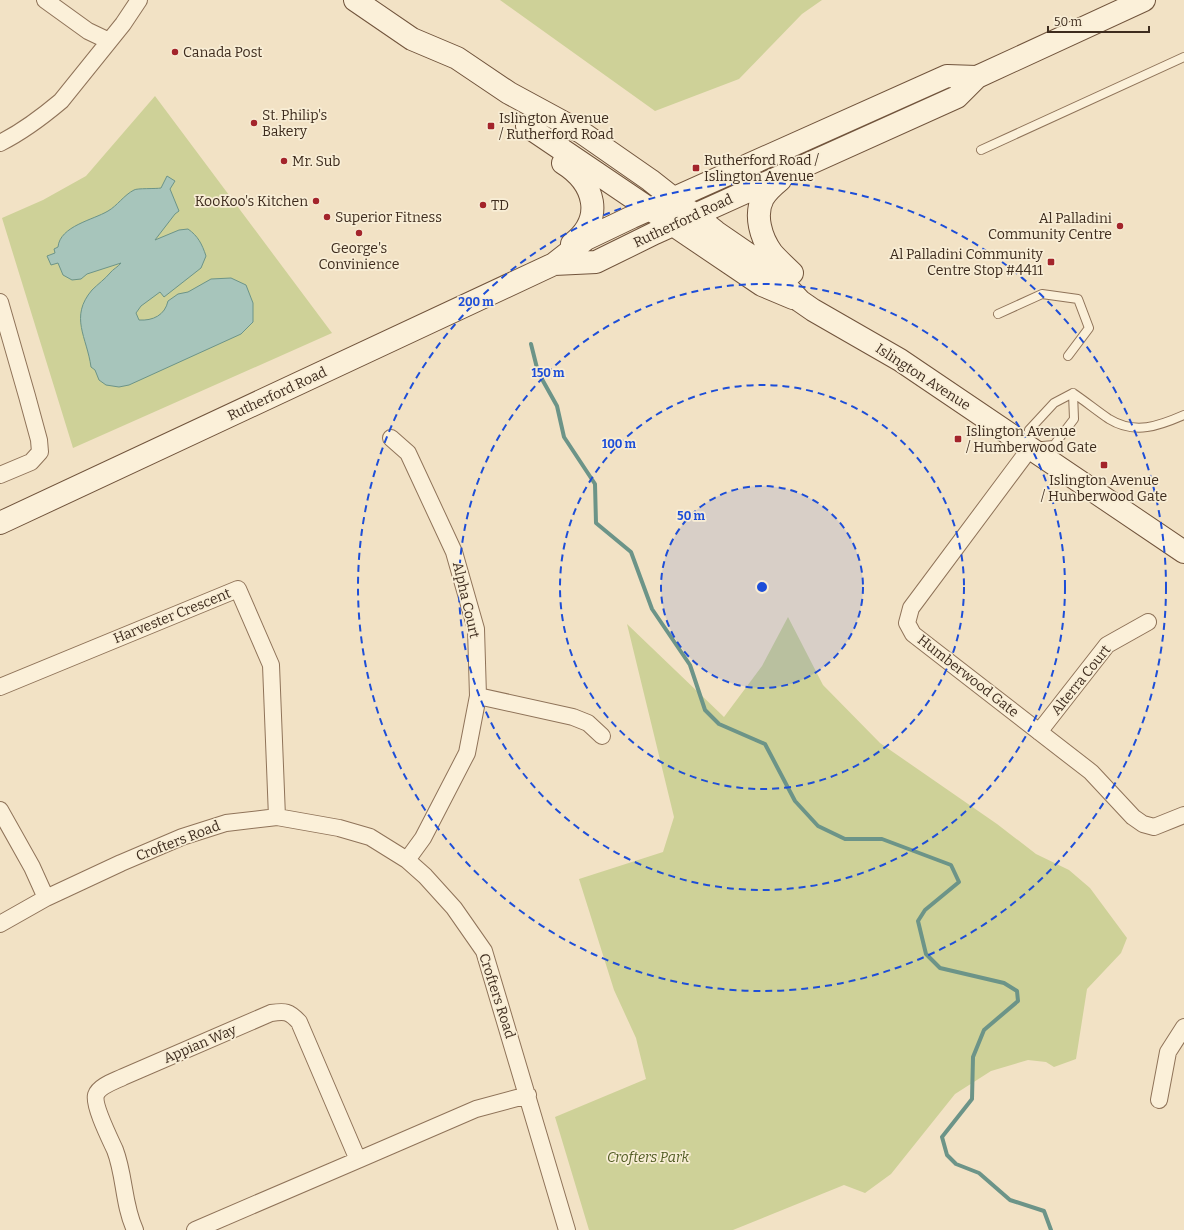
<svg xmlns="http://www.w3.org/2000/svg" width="1184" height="1230" font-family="Bitter,serif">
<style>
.green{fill:#ced198}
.water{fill:#a7c5bb;stroke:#6c9488}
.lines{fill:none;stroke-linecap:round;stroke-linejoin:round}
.stream{stroke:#6c9488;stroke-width:4}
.lane-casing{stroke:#8f7359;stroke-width:10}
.street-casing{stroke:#8f7359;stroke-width:18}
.secondary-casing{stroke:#71543c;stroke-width:24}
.lane{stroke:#fbf0d9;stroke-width:8}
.street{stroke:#fbf0d9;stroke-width:16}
.secondary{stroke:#fbf0d9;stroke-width:22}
.ring{fill:none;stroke:#1d4ed8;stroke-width:2;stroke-dasharray:7 5}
.poi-dot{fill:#a3242b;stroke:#f8edd5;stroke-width:1.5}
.labels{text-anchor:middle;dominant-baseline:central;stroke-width:3.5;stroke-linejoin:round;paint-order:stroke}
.poi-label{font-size:14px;fill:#3e2c1e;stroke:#f8edd5;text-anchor:start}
.street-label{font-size:14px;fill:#3e2c1e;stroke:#f8edd5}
.park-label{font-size:14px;font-style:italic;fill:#515c23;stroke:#f8edd5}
.centre{fill:#1d4ed8;stroke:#f8edd5;stroke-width:2}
.ring-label{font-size:12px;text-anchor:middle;font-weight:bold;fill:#1d4ed8;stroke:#f8edd5;stroke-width:3.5;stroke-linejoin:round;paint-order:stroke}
</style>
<rect width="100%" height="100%" fill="#f2e2c5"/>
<path class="green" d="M 500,0 L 822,0 L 802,14 L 739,79 L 655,111 Z
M 155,96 L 332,333 L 73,448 L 2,218 L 43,200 L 86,176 Z
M 788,617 L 823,685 L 880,743 L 997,824 L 1036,854 L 1069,870 L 1090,888 L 1127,938 L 1121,953 L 1087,989 L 1076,1059 L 1054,1067 L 1046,1062 L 1028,1060 L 991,1071 L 955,1094 L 891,1174 L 865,1193 L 844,1185 L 733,1230 L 589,1230 L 555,1117 L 646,1079 L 636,1038 L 614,990 L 579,879 L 663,852 L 674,817 L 627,624 L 724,717 L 762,666 Z"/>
<path class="water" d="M 167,176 L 175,181 L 170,189 L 179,211 L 175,214 L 155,240 L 179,230 L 188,229 C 198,236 202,244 206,256 L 201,268 L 164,297 L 160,292 L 141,306 L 136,313 L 139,320 C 153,321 165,315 168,301 L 178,294 L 188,292 L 211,279 L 231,278 L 246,285 L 253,303 L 253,322 L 241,334 L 129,385 L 119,387 L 106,385 L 99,380 L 95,370 L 91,367 C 87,337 69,317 92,290 C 98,284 105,279 110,273 C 113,269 118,267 121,263 L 87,274 L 81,279 L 72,280 L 63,275 L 58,263 L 51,265 L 47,256 L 55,253 L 54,249 L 58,247 C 60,226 93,220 108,211 C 117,206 124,195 134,190 C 137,188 156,189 161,188 Z"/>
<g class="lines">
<path class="stream" d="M 531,344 L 538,372 L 557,406 L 564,437 L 595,484 L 596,523 L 631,552 L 652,609 L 690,665 L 705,710 L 719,724 L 765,744 L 795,801 L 818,826 L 845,839 L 882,839 L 951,865 L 959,882 L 925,910 L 918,921 L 926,954 L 940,968 L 1004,983 L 1017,991 L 1018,1001 L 984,1030 L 973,1057 L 972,1099 L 942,1137 L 947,1155 L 956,1164 L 979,1173 L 1010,1200 L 1044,1211 L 1051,1230"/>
<defs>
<path id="lane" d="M 981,150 L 1184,57
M 998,314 L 1042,294 L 1078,299 L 1089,328 L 1068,356
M 1073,393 L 1074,419 L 1054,445 L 1031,447 L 1029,430 L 1054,403 Z
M 1073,393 C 1085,401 1097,411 1109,419 C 1135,435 1159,426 1184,415"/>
<path id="street" d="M 45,0 L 88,31 L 109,41
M 0,143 C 22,132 42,117 61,101 L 123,24 L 139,0
M 0,302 L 27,396 L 39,440 L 40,452 L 31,462 L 0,475
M 391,438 L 408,453 L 454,552 L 476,629 L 478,696 L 467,753 L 423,838 L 407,860
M 1031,447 L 911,608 L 907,623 L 913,634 L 1091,772 L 1133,817 L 1143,824 L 1154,827 L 1184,815
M 0,687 L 238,589 L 271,665 L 277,817
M 478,696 L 573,717 L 588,723 L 602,736
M 1039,732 L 1107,645 L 1148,622
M 0,810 L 32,867 L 46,898
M 0,924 L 46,898 L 121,863 L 182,837 L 226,823 L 277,817 L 339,828 L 370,837 L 407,860 L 425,876 L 454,908 L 484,951 L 567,1230
M 1159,1100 L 1168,1052 L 1184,1027
M 358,1160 L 476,1109 L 528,1095
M 135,1230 C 123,1204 125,1176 115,1150 C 110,1139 93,1105 96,1095 C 99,1086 115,1081 123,1077 L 271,1013 C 285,1011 289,1011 299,1022 L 358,1160 L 195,1230"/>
<path id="secondary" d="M 355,0 L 412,39 L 457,58 L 509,93 L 581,132 L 650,180 L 716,232 L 771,270 L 800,301 L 813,310 L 900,360 L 1184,552
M 527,126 L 762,285 L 793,298
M 563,163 C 595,183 605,219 572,244
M 780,180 C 774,185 767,191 763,198 C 754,215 761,238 772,253 C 778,260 786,267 792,273
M 554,264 L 596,262 L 655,233 L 957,97 L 977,77 L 1144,0
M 0,523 L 554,264 L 586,239 L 632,217 L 947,76 L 977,77"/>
</defs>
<use href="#lane" class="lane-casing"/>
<use href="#street" class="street-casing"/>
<use href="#secondary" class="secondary-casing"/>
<use href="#lane" class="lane"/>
<use href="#street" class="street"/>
<use href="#secondary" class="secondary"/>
</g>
<circle cx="762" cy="587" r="101" fill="#1d4ed8" fill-opacity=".12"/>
<g class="ring">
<circle cx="762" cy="587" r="101"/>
<circle cx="762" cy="587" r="202"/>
<circle cx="762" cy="587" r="303"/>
<circle cx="762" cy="587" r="404"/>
</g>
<g class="poi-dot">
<circle cx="175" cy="52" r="4"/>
<circle cx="254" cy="123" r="4"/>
<rect x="487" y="122" width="8" height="8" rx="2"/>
<circle cx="284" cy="161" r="4"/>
<rect x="692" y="164" width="8" height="8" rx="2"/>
<circle cx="316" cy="201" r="4"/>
<circle cx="483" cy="205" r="4"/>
<circle cx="327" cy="217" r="4"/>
<circle cx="1120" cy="226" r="4"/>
<circle cx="359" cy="233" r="4"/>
<rect x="1047" y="258" width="8" height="8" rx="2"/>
<rect x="954" y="435" width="8" height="8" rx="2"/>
<rect x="1100" y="461" width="8" height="8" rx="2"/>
</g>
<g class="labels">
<g class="poi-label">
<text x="183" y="52">Canada Post</text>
<text x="262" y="115">St. Philip's<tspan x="262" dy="16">Bakery</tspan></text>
<text x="499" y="118">Islington Avenue<tspan x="499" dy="16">/ Rutherford Road</tspan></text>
<text x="704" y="160">Rutherford Road /<tspan x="704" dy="16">Islington Avenue</tspan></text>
<text x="292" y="161">Mr. Sub</text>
<text x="308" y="201" text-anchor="end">KooKoo's Kitchen</text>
<text x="491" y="205">TD</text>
<text x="335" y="217">Superior Fitness</text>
<text x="1112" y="218" text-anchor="end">Al Palladini<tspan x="1112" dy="16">Community Centre</tspan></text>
<text x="359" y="248" text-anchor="middle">George's<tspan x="359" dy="16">Convinience</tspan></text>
<text x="1043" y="254" text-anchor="end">Al Palladini Community<tspan x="1043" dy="16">Centre Stop #4411</tspan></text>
<text x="966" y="431">Islington Avenue<tspan x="966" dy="16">/ Humberwood Gate</tspan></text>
<text x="1104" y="480" text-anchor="middle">Islington Avenue<tspan x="1104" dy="16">/ Hunberwood Gate</tspan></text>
</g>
<g class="street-label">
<text transform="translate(683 221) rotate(-25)">Rutherford Road</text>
<text transform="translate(923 377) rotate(33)">Islington Avenue</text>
<text transform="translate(277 394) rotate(-25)">Rutherford Road</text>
<text transform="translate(466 600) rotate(77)">Alpha Court</text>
<text transform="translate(172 616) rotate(-22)">Harvester Crescent</text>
<text transform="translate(968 676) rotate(38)">Humberwood Gate</text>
<text transform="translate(1081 680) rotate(-51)">Alterra Court</text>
<text transform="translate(178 841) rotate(-21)">Crofters Road</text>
<text transform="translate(497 996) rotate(72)">Crofters Road</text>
<text transform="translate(200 1044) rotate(-23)">Appian Way</text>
</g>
<g class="park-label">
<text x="648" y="1157">Crofters Park</text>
</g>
</g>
<circle cx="762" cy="587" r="6" class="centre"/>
<g class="ring-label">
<text x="476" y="306">200 m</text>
<text x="548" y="377">150 m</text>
<text x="619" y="448">100 m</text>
<text x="691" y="520">50 m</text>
</g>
<path d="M1048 26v6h101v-6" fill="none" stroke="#3e2c1e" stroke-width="2"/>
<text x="1054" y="26" font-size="12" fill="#3e2c1e" stroke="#f8edd5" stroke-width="3" paint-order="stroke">50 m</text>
</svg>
